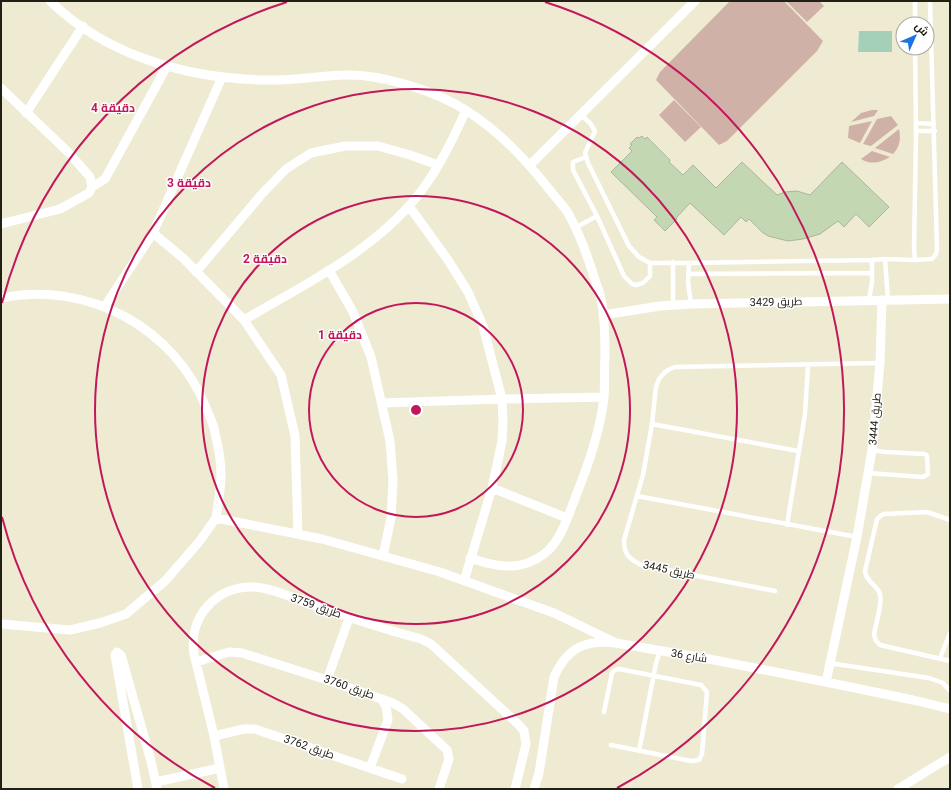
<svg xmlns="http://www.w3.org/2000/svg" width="951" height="790" font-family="Roboto,Cairo,sans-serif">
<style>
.green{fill:#d0b1a7}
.water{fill:#a4d0b9}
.building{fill:#c2d7b2;stroke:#a9b69f}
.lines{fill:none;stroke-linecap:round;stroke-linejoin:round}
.service{stroke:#fff;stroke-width:4.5}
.minor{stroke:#fff;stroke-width:9}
.ring{fill:none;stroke:#c2185b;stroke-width:2}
.labels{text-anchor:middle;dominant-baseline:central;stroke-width:3;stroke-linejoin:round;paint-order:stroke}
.street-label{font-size:11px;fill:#212017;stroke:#fff}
.centre{fill:#c2185b;stroke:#fff;stroke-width:2}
.ring-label{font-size:12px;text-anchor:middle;font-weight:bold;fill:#c2185b;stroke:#fff;stroke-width:3;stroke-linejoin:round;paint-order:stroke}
</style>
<rect width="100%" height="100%" fill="#efebd2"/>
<path class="green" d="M 730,1 L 784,1 L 823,41 L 817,51 L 727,141 L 719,145 L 656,80 L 660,72 Z
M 786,1 L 819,1 L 824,6 L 807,22 Z
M 674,100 L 701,127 L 685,142 L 659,115 Z
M 872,110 L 878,110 L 874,116 L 851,122 L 861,113 Z
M 891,116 L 898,125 L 871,146 L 863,144 L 877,119 Z
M 872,121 L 860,143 L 848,138 L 849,126 Z
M 899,129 C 901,138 900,147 893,154 L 875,148 Z
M 872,151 L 890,157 C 880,163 871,165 861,159 Z"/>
<path class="water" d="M 859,31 L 892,31 L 892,52 L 858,52 Z"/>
<path class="building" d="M 642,136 L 645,139 L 647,137 L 670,160 L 669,162 L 683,175 L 693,165 L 716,188 L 742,162 L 777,195 L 785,192 L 797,191 L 810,195 L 842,162 L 889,207 L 869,227 L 856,214 L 844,227 L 838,221 L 820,234 L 803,239 L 788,241 L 768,236 L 762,232 L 749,219 L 746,222 L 741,217 L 724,235 L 690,203 L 676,218 L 677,219 L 665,231 L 654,220 L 657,217 L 611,172 L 632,151 L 629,148 L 632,145 L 630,144 L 637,137 L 639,138 Z"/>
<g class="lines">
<path class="service" d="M 915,1 L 915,24
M 581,115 L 590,123 L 595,131 L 585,153 L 588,163 L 629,246 L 639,257 L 650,263 L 689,263 L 872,260 L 885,259 L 915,260 L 914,249 L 916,131 L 915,48
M 916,123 L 934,124
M 916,131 L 935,131
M 586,157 L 573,162 L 573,170 L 597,216 L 624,276 L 632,284 L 636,285 L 643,283 L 650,276 L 650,263
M 575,228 L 597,216
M 885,259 L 888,300
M 915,260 L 932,259 L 936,254 L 937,249 L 930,1
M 689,263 L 688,282 L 691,304
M 688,274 L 872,273
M 869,300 L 872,282 L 872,260
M 673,305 L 673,262
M 652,424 L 798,451
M 868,473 L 923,477 L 928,474 L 927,456 L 925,454 L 885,452 L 872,450
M 637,496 L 857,537
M 950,520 L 927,512 L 883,514 L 877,519 L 865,571 C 866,582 877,585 880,594 C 883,603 875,626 874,635 L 876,641 L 880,645 L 950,661
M 787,525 L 805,414 L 808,365
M 775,591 L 641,565 C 628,558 624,554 624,540 L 643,475 L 652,424 L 656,387 L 659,379 L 665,372 L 670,369 L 675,367 L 880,363
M 940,658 L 950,633
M 829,663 L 929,678 L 943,683 L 950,691
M 604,712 L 612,673 L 615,670 L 619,669 L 701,685 L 707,692 L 702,754 L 699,760 L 691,761 L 611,745
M 639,751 L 656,663 L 660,651"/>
<path class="minor" d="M 50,1 C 107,56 186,78 263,80 C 290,81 318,76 345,75 C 382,74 436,91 467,111 C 500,132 525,159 549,189 C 555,197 563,205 568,213 C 580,234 588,257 595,280 C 598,288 601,296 602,304 C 605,321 605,339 605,356 C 604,369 605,384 604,397 C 600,433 587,468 574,501 C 567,519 560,542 544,554 C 521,572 496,567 470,558
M 1,88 L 69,153 L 90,177 L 92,187 L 89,193 L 60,209 L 1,224
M 26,113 L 83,26
M 530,165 L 695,1
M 92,187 L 105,179 L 167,66
M 409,206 L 448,260 L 468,292 L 483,326 L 502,399 L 503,422 L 502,441 L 497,465 L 492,488 L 464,581
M 153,233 L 183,258 L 244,320 L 281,375 L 295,436 L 298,534
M 329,270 L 353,312 L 371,357 L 390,441 L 393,480 L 391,518 L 383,556
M 196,272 L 261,195 L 286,169 L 311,153 L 345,146 L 378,146 L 410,155 L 438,165
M 1,298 C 87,280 176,328 207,410 C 210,418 214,425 215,433 C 218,445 221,463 221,475 C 221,489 218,504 216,518
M 105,306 L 153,233 L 222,77
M 603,315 L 660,306 L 691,304 L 950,299
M 244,320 C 302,286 364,256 409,206 C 434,178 451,144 466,110
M 382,403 L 502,399 L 604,397
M 492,488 L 567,518
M 1,624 L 70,630 L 100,623 L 126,614 L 165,581 L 199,542 L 216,518 L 322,539 L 440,572 L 554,613 L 616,643
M 196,662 L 229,652 L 242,653 L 327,680 L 393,703 L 403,709 L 447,750 L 449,759 L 439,789
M 327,680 L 349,618
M 826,682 L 857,537 L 872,450 L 880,363 L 882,300
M 214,736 L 244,729 L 255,729 L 402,779
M 370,768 L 388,720 L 386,706 L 381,699
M 156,782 L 220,768
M 138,789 L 115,655 L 117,652 L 121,655 L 151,761 L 157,789
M 224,789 L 214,736 L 194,654 C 188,617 217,585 254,587 C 272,588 293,598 310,604 C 347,617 384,629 421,639 L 431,644 L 518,724 L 524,731 L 526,744 L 515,789
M 534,789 L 539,773 L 554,677 C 567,648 585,639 616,643 L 709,659 L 826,682 L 913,700 L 950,709
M 898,789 L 950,757"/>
</g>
<g class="ring">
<circle cx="416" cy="410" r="107"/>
<circle cx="416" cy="410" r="214"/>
<circle cx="416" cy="410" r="321"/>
<path d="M215 788A428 428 0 0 1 2 517M2 303A428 428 0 0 1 287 2M545 2A428 428 0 0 1 617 788"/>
</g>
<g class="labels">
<g class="street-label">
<text transform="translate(776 302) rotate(-1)">طريق 3429</text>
<text transform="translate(875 419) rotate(-85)">طريق 3444</text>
<text transform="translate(669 570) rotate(12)">طريق 3445</text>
<text transform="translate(316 606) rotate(19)">طريق 3759</text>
<text transform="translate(689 656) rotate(9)">شارع 36</text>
<text transform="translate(349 687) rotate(19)">طريق 3760</text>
<text transform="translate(309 747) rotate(19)">طريق 3762</text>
</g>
</g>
<circle cx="416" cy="410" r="6" class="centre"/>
<g class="ring-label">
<text x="113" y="112">4 دقيقة</text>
<text x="189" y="187">3 دقيقة</text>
<text x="265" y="263">2 دقيقة</text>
<text x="340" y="339">1 دقيقة</text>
</g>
<rect width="951" height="790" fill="none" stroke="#212017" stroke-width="4"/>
<g transform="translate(915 36) rotate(45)"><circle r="19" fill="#ffffff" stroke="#a6a6a2"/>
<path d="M0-3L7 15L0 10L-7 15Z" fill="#1b75df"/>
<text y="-6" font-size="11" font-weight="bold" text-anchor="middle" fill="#212017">ش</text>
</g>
</svg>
